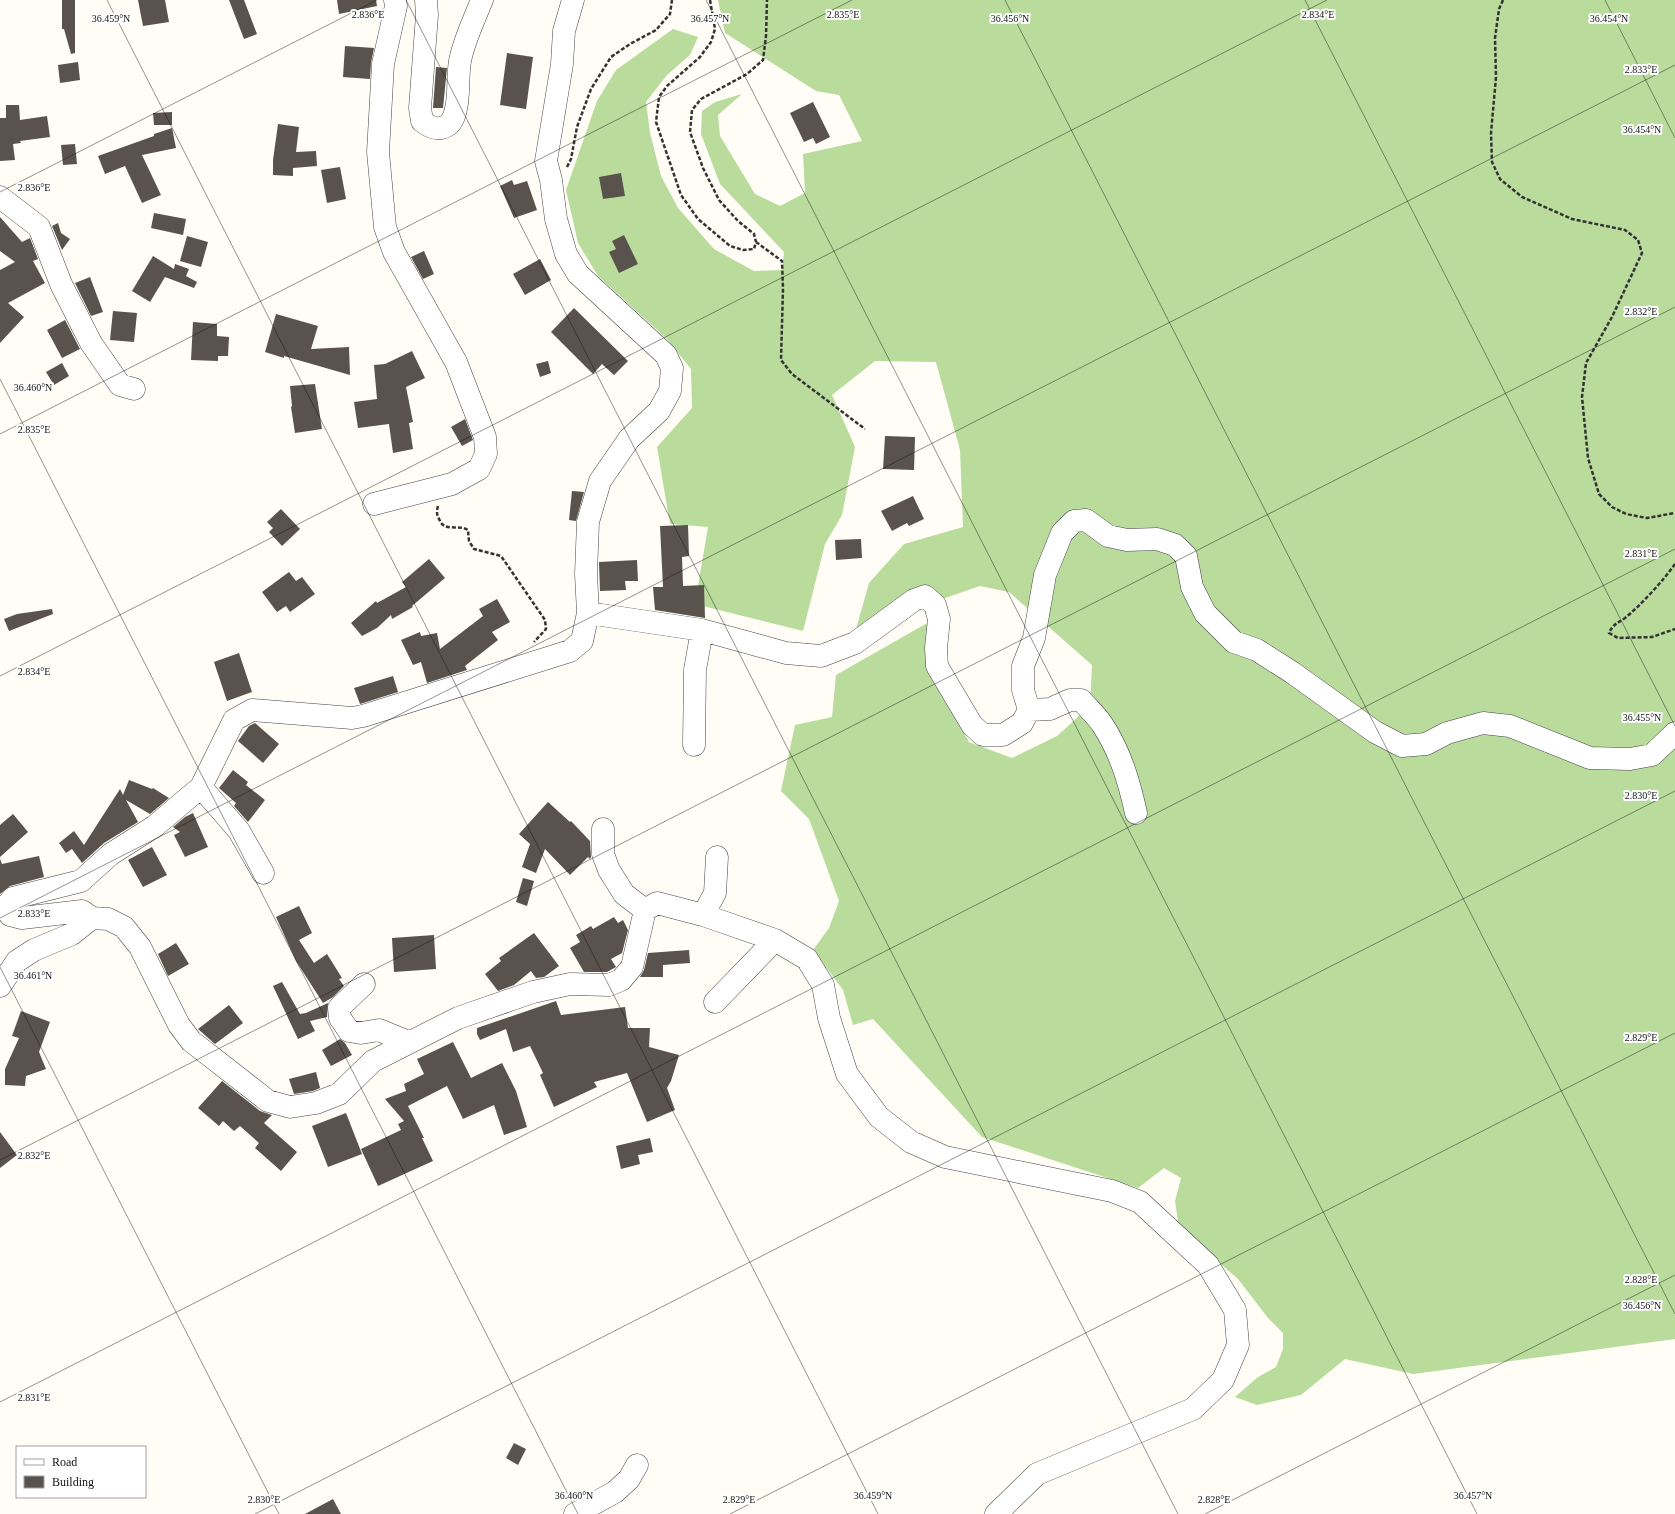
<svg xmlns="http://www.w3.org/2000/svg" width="1675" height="1514" font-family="'Times New Roman',serif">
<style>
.forest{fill:#b9dc9c}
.building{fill:#5a524d}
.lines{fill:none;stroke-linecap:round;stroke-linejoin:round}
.minor-casing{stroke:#444;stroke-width:23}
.path{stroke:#333;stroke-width:2.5;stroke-dasharray:4 2;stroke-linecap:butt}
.minor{stroke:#fff;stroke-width:22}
.ticks{fill:none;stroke:#111;stroke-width:1;stroke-opacity:0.45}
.ticks-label{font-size:10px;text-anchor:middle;fill:#111;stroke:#fff;stroke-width:4;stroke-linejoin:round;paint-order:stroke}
</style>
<rect width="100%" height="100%" fill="#fffdf5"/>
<path class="forest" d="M 718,0 L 1675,0 L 1675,1339 L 1413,1374 L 1345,1359 L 1301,1395 L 1257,1405 L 1235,1397 L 1258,1377 L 1276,1367 L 1283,1349 L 1283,1333 L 1268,1318 L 1238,1279 L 1179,1228 L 1175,1201 L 1181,1178 L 1164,1168 L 1138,1188 L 982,1137 L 873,1019 L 853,1025 L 843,990 L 813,950 L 829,928 L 839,901 L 809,819 L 781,791 L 795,725 L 832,717 L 836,675 L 936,618 L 948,628 L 948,646 L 936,670 L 951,708 L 969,742 L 1012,758 L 1057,736 L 1090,706 L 1092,665 L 1009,592 L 980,586 L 856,629 L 869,583 L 904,544 L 963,527 L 960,450 L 936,362 L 875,361 L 832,395 L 855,447 L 842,515 L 825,544 L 803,631 L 695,604 L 708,527 L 670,524 L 657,447 L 692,408 L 691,369 L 667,339 L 598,276 L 578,243 L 566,190 L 597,101 L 616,70 L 673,29 L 698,37 L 690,55 L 667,75 L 646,102 L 650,133 L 661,176 L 678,208 L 714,249 L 754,271 L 782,270 L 784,252 L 720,184 L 701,134 L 702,111 L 715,102 L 742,94 L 718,115 L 720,136 L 755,194 L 780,206 L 805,193 L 803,154 L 862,141 L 839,95 L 816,91 L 725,33 Z"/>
<path class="building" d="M 62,0 L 75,0 L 75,53 L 71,54 L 64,29 L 62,29 Z
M 138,0 L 165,0 L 169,22 L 143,26 Z
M 229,0 L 244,0 L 257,34 L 244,39 Z
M 337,0 L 376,0 L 377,6 L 339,14 Z
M 345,46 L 374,48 L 371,63 L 370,79 L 343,77 Z
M 507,53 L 533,57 L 526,109 L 500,105 Z
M 78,62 L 80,80 L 60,83 L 58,65 Z
M 436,67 L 447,68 L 443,108 L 433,108 Z
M 813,102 L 830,137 L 816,144 L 813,138 L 804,142 L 790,113 Z
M 6,105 L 19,105 L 20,120 L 47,116 L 50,137 L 20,141 L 21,143 L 13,144 L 15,160 L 0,161 L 0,118 L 6,118 Z
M 172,112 L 172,125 L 154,125 L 153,113 Z
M 278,124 L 299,127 L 296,152 L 316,151 L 317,166 L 293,168 L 293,176 L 273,175 L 273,160 Z
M 172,128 L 176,148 L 142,155 L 161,195 L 142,203 L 125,166 L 105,174 L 98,156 L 154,136 L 154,134 Z
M 75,144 L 77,164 L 63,165 L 61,145 Z
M 340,167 L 346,199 L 327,203 L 321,170 Z
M 621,173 L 625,196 L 603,199 L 599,177 Z
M 512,180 L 514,185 L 527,181 L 537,210 L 514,218 L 500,186 Z
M 154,213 L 186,219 L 183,235 L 151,228 Z
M 0,217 L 22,242 L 30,238 L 38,259 L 33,261 L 45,283 L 8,303 L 24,317 L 0,343 L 0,270 L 15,262 L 0,251 Z
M 58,223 L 61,233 L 70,239 L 62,250 L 52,226 Z
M 624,235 L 638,264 L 619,273 L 609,252 L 616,249 L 612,241 Z
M 187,236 L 208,242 L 201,267 L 180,261 Z
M 424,251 L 434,274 L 423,279 L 411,257 Z
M 153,256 L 174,269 L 175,264 L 189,269 L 186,276 L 197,282 L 194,288 L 165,277 L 150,302 L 132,291 Z
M 540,259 L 551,280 L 525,295 L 513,274 Z
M 90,277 L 103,312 L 91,316 L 75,283 Z
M 574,308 L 628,361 L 614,375 L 602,364 L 593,374 L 551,332 Z
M 113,311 L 137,313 L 134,342 L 110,340 Z
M 276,314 L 318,326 L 311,349 L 349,347 L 350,375 L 284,356 L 284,358 L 265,352 Z
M 65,320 L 80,349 L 62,358 L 47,330 Z
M 193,322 L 217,324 L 217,336 L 229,337 L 228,356 L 218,356 L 218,361 L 191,360 Z
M 412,351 L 425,378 L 406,387 L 413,422 L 409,423 L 413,449 L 393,453 L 389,424 L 358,428 L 354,402 L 377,399 L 374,365 L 385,364 Z
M 548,361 L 551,373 L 540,377 L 536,364 Z
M 62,363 L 69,376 L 54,385 L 46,372 Z
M 315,384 L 322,429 L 295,433 L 291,407 L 292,406 L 290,386 Z
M 465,419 L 473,440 L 462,446 L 451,427 Z
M 885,436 L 915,437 L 914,470 L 883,469 Z
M 572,491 L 584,492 L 576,521 L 569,520 Z
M 913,496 L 924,519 L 909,526 L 907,523 L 892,531 L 881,511 Z
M 281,509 L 300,529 L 282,546 L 269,532 L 273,528 L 267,522 Z
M 688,525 L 689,556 L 682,557 L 683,586 L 704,585 L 705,618 L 655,610 L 653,587 L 663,587 L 660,526 Z
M 861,539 L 862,558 L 836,560 L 835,540 Z
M 429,559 L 445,578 L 412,606 L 413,607 L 392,619 L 391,615 L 377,628 L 362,636 L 351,623 L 376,601 L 377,603 L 406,587 L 402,582 Z
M 637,560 L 638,581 L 625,581 L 626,590 L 600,591 L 599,562 Z
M 289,572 L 296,581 L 302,577 L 315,594 L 290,612 L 286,606 L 277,612 L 262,592 Z
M 497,599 L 510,622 L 492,632 L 498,640 L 465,666 L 467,670 L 427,683 L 421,662 L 413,665 L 401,640 L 420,632 L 421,636 L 437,633 L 440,649 L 483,616 L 479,609 Z
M 52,609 L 53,614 L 9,631 L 4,619 L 17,614 Z
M 239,653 L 252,692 L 227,701 L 214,662 Z
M 393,676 L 398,692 L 360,704 L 354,688 Z
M 255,723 L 279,744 L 263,763 L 238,741 L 249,726 Z
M 233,770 L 248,782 L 246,785 L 265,800 L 248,822 L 234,806 L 236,803 L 219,788 Z
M 129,780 L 152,789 L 153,788 L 169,798 L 150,814 L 126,800 L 138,822 L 104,843 L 82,863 L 72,849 L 66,853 L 59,843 L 74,831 L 84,845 L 120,789 L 123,795 Z
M 548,802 L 570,822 L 571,821 L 590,841 L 591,857 L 590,859 L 588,857 L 570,875 L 545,849 L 536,873 L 522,867 L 530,844 L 519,834 Z
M 193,813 L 208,847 L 185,857 L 174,835 L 180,832 L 173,827 L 185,817 Z
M 13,814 L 28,832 L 0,857 L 0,825 Z
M 152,847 L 167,875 L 143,887 L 128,860 Z
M 39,856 L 44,877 L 10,886 L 0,894 L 0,859 L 2,864 Z
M 523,878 L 534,881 L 527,906 L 516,902 Z
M 299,906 L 312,933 L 299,940 L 314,963 L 327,954 L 342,978 L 339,979 L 344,986 L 333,997 L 323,1003 L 296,961 L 276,917 Z
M 614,917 L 618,923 L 623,920 L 628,930 L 622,953 L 611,959 L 616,967 L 607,972 L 584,972 L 570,948 L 580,942 L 576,935 L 591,926 L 593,929 Z
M 534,933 L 559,966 L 544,977 L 536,978 L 531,971 L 514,985 L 498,991 L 485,974 L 501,961 L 499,958 Z
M 434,935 L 436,969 L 394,972 L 392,938 Z
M 176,943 L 189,964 L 168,976 L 158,954 Z
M 689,950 L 690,963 L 663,965 L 663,977 L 640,977 L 644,970 L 648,953 Z
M 282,982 L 300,1014 L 306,1013 L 328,1003 L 327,1017 L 310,1021 L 315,1031 L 298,1039 L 273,986 Z
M 556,1001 L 561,1015 L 625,1007 L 628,1028 L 650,1028 L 649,1047 L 679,1055 L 671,1081 L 667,1088 L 675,1110 L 647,1122 L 627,1073 L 594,1082 L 597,1087 L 554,1107 L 540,1075 L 543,1073 L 530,1046 L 513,1052 L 506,1029 L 480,1040 L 477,1034 L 477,1028 Z
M 229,1005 L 243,1023 L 215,1044 L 198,1029 Z
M 21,1011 L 50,1022 L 39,1052 L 46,1069 L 26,1076 L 25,1086 L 5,1085 L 5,1069 L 19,1038 L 12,1036 Z
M 340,1039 L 345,1043 L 352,1055 L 331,1066 L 322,1050 Z
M 453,1042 L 471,1078 L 502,1063 L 516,1091 L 527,1127 L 504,1135 L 494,1105 L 463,1119 L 447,1086 L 408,1106 L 424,1138 L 422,1138 L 433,1161 L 378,1186 L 361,1149 L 401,1130 L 398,1124 L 404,1121 L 385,1099 L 406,1091 L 404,1084 L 424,1074 L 417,1059 Z
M 316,1072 L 320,1088 L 313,1091 L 294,1094 L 289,1079 Z
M 222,1081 L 260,1111 L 272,1115 L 264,1123 L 297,1152 L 281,1171 L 255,1148 L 259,1143 L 240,1126 L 234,1131 L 223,1121 L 219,1126 L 198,1108 Z
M 346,1113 L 362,1154 L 328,1167 L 312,1126 Z
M 0,1132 L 17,1155 L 0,1168 Z
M 650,1138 L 653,1152 L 638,1155 L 640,1164 L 621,1169 L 616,1146 Z
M 514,1443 L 526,1449 L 518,1465 L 506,1458 Z
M 333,1499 L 341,1514 L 305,1514 Z"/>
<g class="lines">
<defs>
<path id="minor" d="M 426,0 L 427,15 L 420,108 L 422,121 C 435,132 450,131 455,113 C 460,97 457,78 460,61 C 464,40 474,20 482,0
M 573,0 L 564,31 L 562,64 L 546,161 L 551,180 L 556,219 L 566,254 L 578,274 L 666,355 L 672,368 L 670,391 L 659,411 L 629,439 L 600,481 L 588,522 L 586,574 L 588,613
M 0,197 L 39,227 L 61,284 L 91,343 L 120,385 L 134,389
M 374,504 L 452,484 L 479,469 L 486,454 L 485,437 L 456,362 L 394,252 L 385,227 L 378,152 L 383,64 L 396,6 L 395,0
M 1029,710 L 1050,709 L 1070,700 L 1081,700 C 1088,708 1096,715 1102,724 C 1120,751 1129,781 1136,813
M 694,745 L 695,670 L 702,630
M 201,787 L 239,831 L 263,873
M 603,829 L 603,854 L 609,870 L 624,894 L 645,910
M 703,915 L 715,893 L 717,857
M 92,918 L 82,911 L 22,918 L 10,915 L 6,906 L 13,898 L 81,881 L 111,854 L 155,826 L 201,787 L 234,720 L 252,710 L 352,718 L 363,716 L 570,651 L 582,641 L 588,613 L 702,630 L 786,653 L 821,656 L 855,643 L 914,600 L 925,596 L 935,605 L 939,619 L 936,648 L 937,666 L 972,725 L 983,735 L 1003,735 L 1022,723 L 1029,710 L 1023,690 L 1023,666 L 1034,638 L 1045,575 L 1062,533 L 1074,521 L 1086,520 L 1108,536 L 1127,540 L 1157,539 L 1175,545 L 1186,556 L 1192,587 L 1205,613 L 1234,642 L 1257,650 L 1293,673 L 1375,732 L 1402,746 L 1426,744 L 1447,733 L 1483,723 L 1510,726 L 1590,758 L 1630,759 L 1652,755 L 1675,733
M 364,984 L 339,1008 L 340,1018 L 349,1031 L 361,1033 L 379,1030 L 408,1042
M 0,986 L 17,961 L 34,950 L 72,934 L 92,918 L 108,919 L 124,927 L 140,947 L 179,1025 L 191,1041 L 268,1101 L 290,1107 L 316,1103 L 339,1094 L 373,1061 L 458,1018 L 533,992 L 570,984 L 609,985 L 621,980 L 632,967 L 645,910 L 657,903 L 703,915 L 775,940 L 807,959 L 823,985 L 829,1018 L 847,1074 L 879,1117 L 911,1142 L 945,1157 L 1112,1191 L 1140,1202 L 1208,1265 L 1235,1310 L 1238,1345 L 1223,1380 L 1193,1409 L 1037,1474 L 996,1514
M 715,1002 L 775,940
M 575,1514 L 615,1492 L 629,1479 L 637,1465"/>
</defs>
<use href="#minor" class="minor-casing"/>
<path class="path" d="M 710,0 L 715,29 L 711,42 L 700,57 L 667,86 L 659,97 L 656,122 L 681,195 L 698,219 L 730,246 L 743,250 L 754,249 L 756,242 L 754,234 L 738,221 L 719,200 L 703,168 L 690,132 L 692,110 L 701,99 L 747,74 L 763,60 L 766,36 L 767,0
M 1503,0 L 1499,9 L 1495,38 L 1496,77 L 1491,133 L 1492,162 L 1500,179 L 1522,197 L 1572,219 L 1625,230 L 1638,240 L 1642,253 L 1612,317 L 1586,363 L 1582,397 L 1588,458 L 1599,494 L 1612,507 L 1626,514 L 1647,518 L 1675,513
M 567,167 L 571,159 L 577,127 L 591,89 L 611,57 L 630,44 L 656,30 L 670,14 L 672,0
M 756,242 L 782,261 L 783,289 L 781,360 L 792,374 L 865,429
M 438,506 C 436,513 437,515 440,521 C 445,532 459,524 468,530 L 469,541 L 474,549 L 501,556 L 545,620 L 546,629 L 534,642
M 1675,564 C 1663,581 1641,605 1625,618 C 1618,623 1613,624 1609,633 L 1618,638 L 1652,637 L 1675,629"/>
<use href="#minor" class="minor"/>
</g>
<path class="ticks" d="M 107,0 L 878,1514M 406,0 L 1178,1514M 706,0 L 1477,1514M 1005,0 L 1675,1314M 1305,0 L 1675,726M 1605,0 L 1675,138M 0,192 L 377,0M 0,379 L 578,1514M 0,434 L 852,0M 0,676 L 1327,0M 0,918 L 1675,65M 0,967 L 279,1514M 0,1160 L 1675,307M 0,1402 L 1675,549M 255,1514 L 1675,791M 730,1514 L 1675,1033M 1205,1514 L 1675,1275"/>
<g class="ticks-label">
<text x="368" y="18">2.836°E</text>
<text x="843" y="18">2.835°E</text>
<text x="1318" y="18">2.834°E</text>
<text x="111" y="22">36.459°N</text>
<text x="710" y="22">36.457°N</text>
<text x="1010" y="22">36.456°N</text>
<text x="1609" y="22">36.454°N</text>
<text x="1641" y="73">2.833°E</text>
<text x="1642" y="133">36.454°N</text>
<text x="34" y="191">2.836°E</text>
<text x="1641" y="315">2.832°E</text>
<text x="33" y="391">36.460°N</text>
<text x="34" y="433">2.835°E</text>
<text x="1641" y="557">2.831°E</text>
<text x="34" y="675">2.834°E</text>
<text x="1642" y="721">36.455°N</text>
<text x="1641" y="799">2.830°E</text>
<text x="34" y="917">2.833°E</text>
<text x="33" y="979">36.461°N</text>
<text x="1641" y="1041">2.829°E</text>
<text x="34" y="1159">2.832°E</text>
<text x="1641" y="1283">2.828°E</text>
<text x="1642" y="1309">36.456°N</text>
<text x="34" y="1401">2.831°E</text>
<text x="574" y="1499">36.460°N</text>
<text x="873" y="1499">36.459°N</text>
<text x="1473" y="1499">36.457°N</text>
<text x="264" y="1503">2.830°E</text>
<text x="739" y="1503">2.829°E</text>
<text x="1214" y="1503">2.828°E</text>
</g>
<rect x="16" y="1446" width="130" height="52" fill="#ffffff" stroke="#a0a0a0"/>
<rect x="24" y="1459" width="20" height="6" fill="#ffffff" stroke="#a0a0a0"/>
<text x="52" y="1466" font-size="12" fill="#111111">Road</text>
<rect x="24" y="1476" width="20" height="12" fill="#5a524d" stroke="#a0a0a0"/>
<text x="52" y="1486" font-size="12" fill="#111111">Building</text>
</svg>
